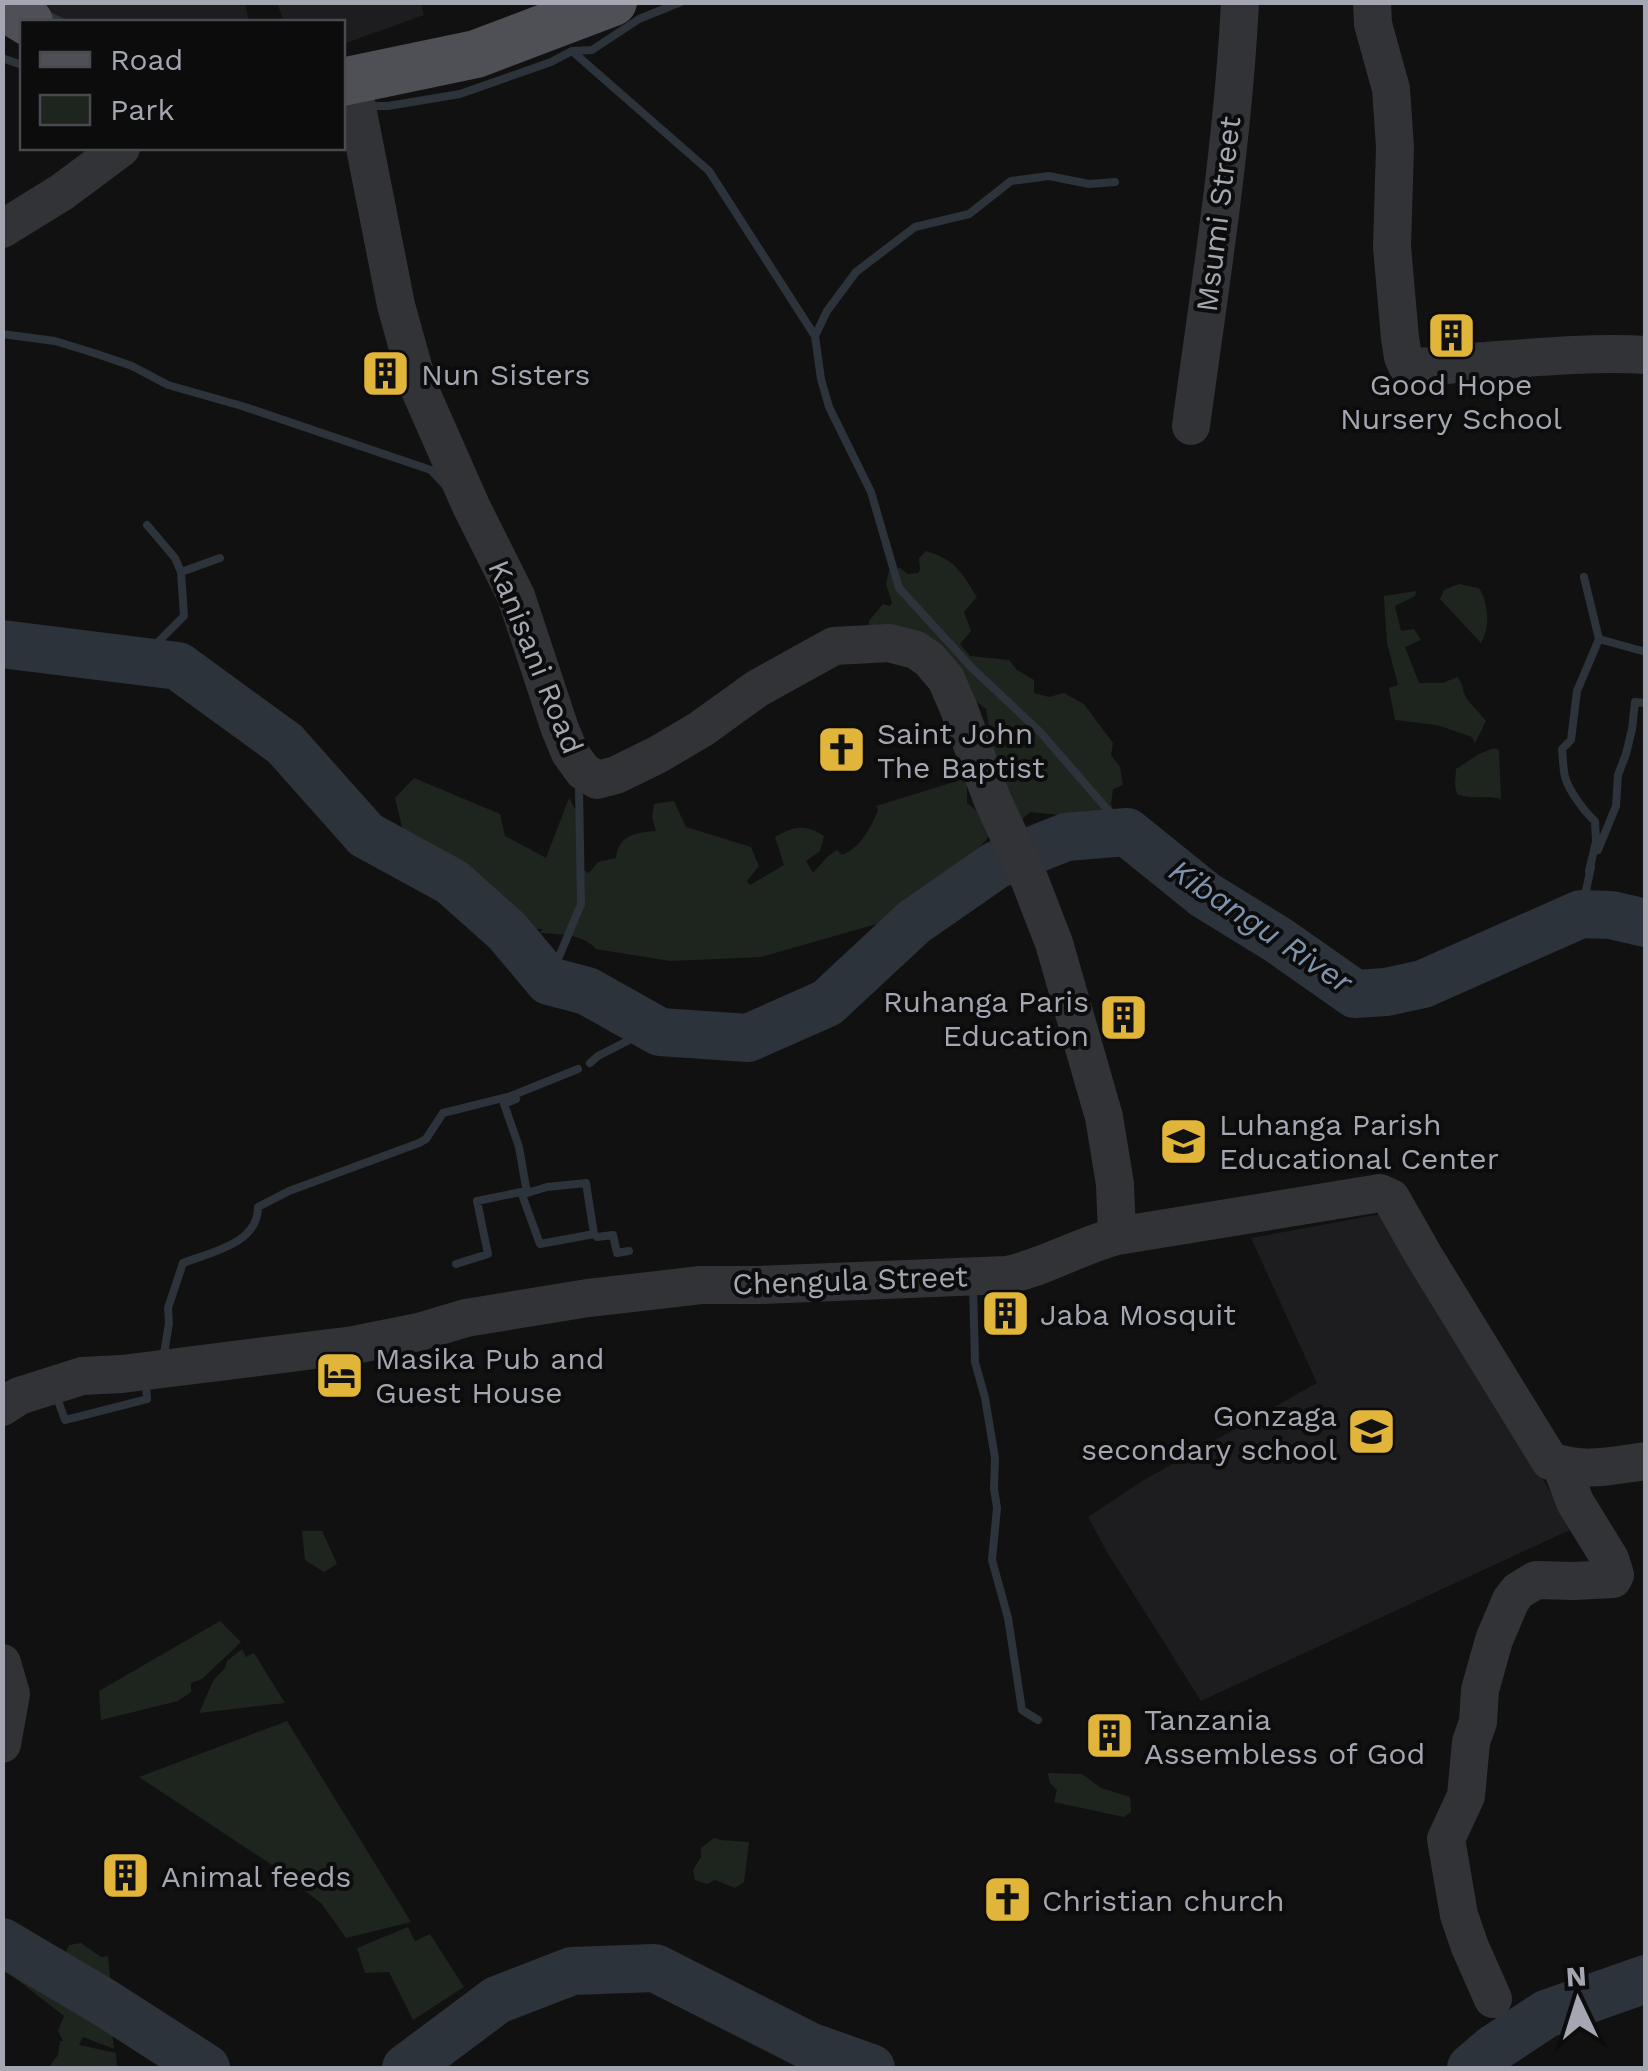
<svg xmlns="http://www.w3.org/2000/svg" width="1648" height="2071" font-family="'Work Sans',sans-serif">
<style>
.built{fill:#1d1d1f}
.green{fill:#1e251f}
.lines{fill:none;stroke-linecap:round;stroke-linejoin:round}
.stream{stroke:#2c333a;stroke-width:8}
.river{stroke:#2c333a;stroke-width:48}
.minor{stroke:#323337;stroke-width:38}
.major{stroke:#4f5056;stroke-width:48}
.labels{text-anchor:middle;dominant-baseline:central;stroke-width:8;stroke-linejoin:round;paint-order:stroke}
.street-label{font-size:30px;fill:#a4a7b2;stroke:#0c0c0d}
.poi-label{font-size:30px;fill:#a4a7b2;stroke:#0c0c0d;text-anchor:start}
.water-label{font-size:32px;font-style:italic;fill:#7d92ab;stroke:#0c0c0d}
</style>
<rect width="100%" height="100%" fill="#111112"/>
<path class="built" d="M 29,3 L 245,3 L 249,22 L 64,22 Z
M 277,3 L 421,3 L 424,15 L 343,44 L 342,22 L 284,22 Z
M 1387,1213 L 1572,1529 L 1201,1701 L 1107,1552 L 1088,1517 L 1142,1481 L 1317,1383 L 1251,1238 Z"/>
<path class="green" d="M 926,551 C 956,560 961,572 977,597 L 964,612 L 971,631 L 960,644 L 970,656 L 1009,660 L 1017,670 L 1034,680 L 1034,693 L 1049,697 L 1064,693 L 1084,704 L 1113,743 L 1111,755 L 1120,767 L 1123,785 L 1113,789 L 1111,804 L 1116,815 L 1113,822 L 1106,826 L 1060,815 L 1030,812 L 1018,823 L 993,751 L 986,709 L 959,688 L 869,630 L 869,621 L 883,604 L 890,606 L 892,603 L 886,584 L 889,571 L 900,568 L 908,574 L 918,573 L 920,570 L 919,558 Z
M 1459,584 L 1479,588 C 1489,604 1490,628 1481,643 L 1440,599 L 1444,590 Z
M 1416,591 L 1415,596 L 1395,606 L 1401,631 L 1414,629 L 1421,640 L 1405,647 L 1419,683 L 1443,683 L 1457,677 C 1464,684 1462,690 1466,698 C 1472,706 1480,713 1486,721 L 1475,743 L 1472,737 L 1437,725 L 1395,720 L 1389,688 L 1398,685 L 1387,643 L 1384,596 Z
M 1494,748 L 1499,750 L 1501,799 C 1483,794 1476,801 1457,794 L 1455,785 L 1456,769 L 1479,754 Z
M 414,778 L 500,814 L 505,836 L 546,858 L 569,798 L 578,814 L 580,868 L 589,873 L 598,862 L 616,858 C 618,835 637,832 656,831 L 652,817 L 654,804 L 674,801 L 686,827 L 751,847 L 759,866 L 747,881 L 750,885 L 784,865 L 775,837 C 795,826 805,824 824,836 L 820,851 L 806,861 L 813,873 L 828,856 L 837,850 L 842,855 C 860,848 871,828 878,810 L 876,806 L 967,778 L 967,803 C 978,810 986,823 989,836 C 979,849 967,859 955,870 C 949,875 947,883 940,888 C 928,897 938,888 925,894 C 920,896 916,900 911,903 L 908,915 L 761,957 L 670,961 L 596,949 C 583,934 558,934 539,933 L 543,929 L 528,929 L 475,891 L 403,831 L 395,798 Z
M 302,1531 L 322,1531 L 337,1564 L 324,1572 L 305,1560 Z
M 220,1621 L 241,1642 L 202,1679 L 191,1683 L 191,1692 L 178,1701 L 101,1720 L 99,1691 Z
M 242,1649 L 246,1657 L 254,1653 L 285,1703 L 199,1713 L 213,1681 L 225,1668 L 227,1661 Z
M 287,1721 L 411,1922 L 346,1938 L 322,1904 L 275,1867 L 139,1777 Z
M 1048,1773 L 1082,1774 L 1101,1788 L 1130,1797 L 1131,1812 L 1124,1817 L 1054,1802 L 1057,1790 L 1050,1783 Z
M 714,1838 L 720,1840 L 749,1842 L 744,1882 L 735,1888 L 715,1880 L 707,1884 L 695,1880 L 693,1870 L 701,1857 L 701,1848 Z
M 408,1927 L 415,1941 L 430,1934 L 464,1987 L 413,2020 L 389,1972 L 365,1973 L 357,1948 Z
M 81,1943 L 101,1957 L 108,1956 L 111,1985 L 62,1960 L 69,1945 Z
M 6,1971 L 17,1978 L 28,1974 L 73,2002 L 78,1996 L 110,2016 L 114,2049 L 83,2037 L 79,2045 L 116,2053 L 117,2068 L 48,2068 L 58,2055 L 60,2041 L 63,2041 L 58,2031 L 64,2016 Z"/>
<g class="lines">
<path class="stream" d="M 45,14 L 62,22
M 572,51 L 709,171 L 815,336 L 821,379 L 829,407 L 871,492 L 899,588 L 972,668 L 1041,733 L 1127,832
M 2,58 L 22,65
M 367,106 L 388,106 L 460,94 L 551,62 L 572,51 L 592,50 L 639,19 L 681,2
M 2,334 L 55,341 L 94,353 L 132,366 L 168,385 L 242,406 L 431,470 L 444,484
M 815,336 L 827,311 L 856,272 L 915,227 L 969,214 L 1011,181 L 1049,176 L 1089,184 L 1115,182
M 181,572 L 220,558
M 1584,577 L 1599,639 L 1577,691 L 1571,740 L 1562,749 C 1563,758 1563,768 1565,777 C 1568,789 1585,813 1595,821 L 1596,842 L 1589,871
M 1599,639 L 1646,652
M 139,661 L 184,616 L 181,572 L 175,558 L 147,525
M 1598,850 L 1616,806 L 1618,775 L 1626,754 L 1632,729 L 1635,702 L 1646,703
M 1581,914 L 1591,867
M 549,981 L 581,904 L 579,787 L 577,782
M 590,1063 L 598,1056 L 643,1033 L 660,1032
M 594,1234 L 597,1237 L 613,1235 L 617,1253 L 629,1251
M 456,1264 L 488,1254 L 477,1201 L 521,1192 L 540,1244 L 594,1234 L 586,1183 L 547,1187 L 527,1193 L 519,1147 L 504,1104 L 516,1099
M 973,1286 L 975,1362 L 985,1398 L 995,1458 L 994,1489 L 997,1508 L 992,1560 L 1008,1618 L 1022,1710 L 1038,1720
M 159,1355 L 164,1354 L 169,1323 L 168,1308 L 183,1263 C 211,1252 258,1244 258,1207 L 289,1191 L 419,1143 L 426,1139 L 443,1113 L 511,1096 L 578,1069
M 57,1398 L 65,1420 L 147,1399 L 146,1382
M 1489,2029 L 1493,2049"/>
<path class="river" d="M 2,644 L 178,666 L 285,744 L 366,835 L 452,882 L 507,931 L 549,981 L 587,991 L 660,1032 L 748,1038 L 827,1003 L 914,922 L 996,865 L 1066,837 L 1127,832 L 1205,895 L 1278,940 L 1355,994 L 1386,992 L 1423,984 L 1581,914 L 1611,915 L 1646,923
M 2,1942 L 105,2003 L 206,2068
M 406,2068 L 497,2000 L 572,1971 L 655,1968 L 809,2046 L 871,2068
M 1471,2068 L 1493,2049 L 1546,2014 L 1646,1979"/>
<path class="minor" d="M 1372,2 L 1373,24 L 1391,89 L 1395,147 L 1392,247 L 1400,338 L 1403,357 L 1407,366 C 1433,369 1460,362 1486,361 C 1538,357 1594,352 1646,355
M 352,82 L 396,305 L 419,388 L 471,506 L 516,596 L 560,729 L 570,753 L 583,771 L 597,780 L 616,775 L 657,755 L 701,729 L 758,688 L 834,646 L 889,643 L 916,650 L 930,660 L 946,679 L 959,709 L 992,799 L 1030,881 L 1054,943 L 1104,1117 L 1115,1184 L 1117,1236
M 2,229 L 62,192 L 121,148
M 1191,426 C 1210,285 1233,144 1240,2
M 2,1407 L 19,1396 L 82,1376 L 122,1374 L 354,1345 L 419,1332 L 466,1318 L 588,1298 L 701,1285 L 759,1285 L 1007,1275 C 1046,1267 1079,1246 1117,1236 L 1380,1193 L 1391,1198 L 1424,1256 L 1550,1461 C 1587,1473 1609,1466 1646,1461
M 2,1663 L 11,1694 L 2,1744
M 1493,1999 L 1470,1947 L 1459,1915 L 1446,1839 L 1466,1796 L 1471,1742 L 1478,1722 L 1480,1690 L 1494,1640 L 1511,1600 L 1518,1591 L 1536,1580 L 1574,1581 L 1613,1579 L 1615,1575 L 1610,1559 L 1575,1502 L 1561,1465"/>
<path class="major" d="M 2,6 L 29,22
M 342,82 L 476,54 L 613,2"/>
</g>
<defs>
<symbol id="building-square" viewBox="-11 -11 22 22"><rect x="-9" y="-9" width="18" height="18" rx="4" fill="#e1b43a" stroke="#0c0c0d"/><path d="M-4-6H4V6H1V3H-1V6H-4ZM-2.5-4.3h1.7v1.8h-1.7ZM.8-4.3h1.7v1.8H.8ZM-2.5-1h1.7V.8h-1.7ZM.8-1h1.7V.8H.8Z" fill="#111"/></symbol>
<symbol id="church-square" viewBox="-11 -11 22 22"><rect x="-9" y="-9" width="18" height="18" rx="4" fill="#e1b43a" stroke="#0c0c0d"/><path d="M-1.2-6h2.4v3.5h3.3v2.4h-3.3V6h-2.4V-.1h-3.3v-2.4h3.3Z" fill="#111"/></symbol>
<symbol id="school-square" viewBox="-11 -11 22 22"><rect x="-9" y="-9" width="18" height="18" rx="4" fill="#e1b43a" stroke="#0c0c0d"/><path d="M0-5L7-2L0 1L-7-2ZM-4 1L0 2.5L4 1V4Q0 6-4 4Z" fill="#111"/></symbol>
<symbol id="hotel-square" viewBox="-11 -11 22 22"><rect x="-9" y="-9" width="18" height="18" rx="4" fill="#e1b43a" stroke="#0c0c0d"/><path d="M-6-4.5h1.5V1H6V5H4.5V3h-9V5H-6ZM-4 0a1.8 1.8 0 1 1 3.6 0ZM.5 0V-2.5h3Q6-2.5 6 0Z" fill="#111"/></symbol>
</defs>
<g fill-rule="evenodd">
<use href="#building-square" x="1424" y="308" width="55" height="55"/>
<use href="#building-square" x="358" y="346" width="55" height="55"/>
<use href="#church-square" x="814" y="722" width="55" height="55"/>
<use href="#building-square" x="1096" y="990" width="55" height="55"/>
<use href="#school-square" x="1156" y="1114" width="55" height="55"/>
<use href="#building-square" x="978" y="1286" width="55" height="55"/>
<use href="#hotel-square" x="312" y="1348" width="55" height="55"/>
<use href="#school-square" x="1344" y="1404" width="55" height="55"/>
<use href="#building-square" x="1082" y="1708" width="55" height="55"/>
<use href="#building-square" x="98" y="1848" width="55" height="55"/>
<use href="#church-square" x="980" y="1872" width="55" height="55"/>
</g>
<g class="labels">
<g class="street-label">
<text transform="translate(1218 214) rotate(-83)">Msumi Street</text>
<text transform="translate(536 657) rotate(68)">Kanisani Road</text>
<text transform="translate(850 1280) rotate(-2)">Chengula Street</text>
</g>
<g class="poi-label">
<text x="421" y="374">Nun Sisters</text>
<text x="1451" y="384" text-anchor="middle">Good Hope<tspan x="1451" dy="34">Nursery School</tspan></text>
<text x="877" y="733">Saint John<tspan x="877" dy="34">The Baptist</tspan></text>
<text x="1089" y="1001" text-anchor="end">Ruhanga Paris<tspan x="1089" dy="34">Education</tspan></text>
<text x="1219" y="1124">Luhanga Parish<tspan x="1219" dy="34">Educational Center</tspan></text>
<text x="1040" y="1314">Jaba Mosquit</text>
<text x="375" y="1358">Masika Pub and<tspan x="375" dy="34">Guest House</tspan></text>
<text x="1337" y="1415" text-anchor="end">Gonzaga<tspan x="1337" dy="34">secondary school</tspan></text>
<text x="1144" y="1719">Tanzania<tspan x="1144" dy="34">Assembless of God</tspan></text>
<text x="161" y="1876">Animal feeds</text>
<text x="1042" y="1900">Christian church</text>
</g>
<g class="water-label">
<text transform="translate(1261 926) rotate(34)">Kibangu River</text>
</g>
</g>
<rect width="1648" height="2071" fill="none" stroke="#a4a7b2" stroke-width="10"/>
<rect x="20" y="20" width="325" height="130" fill="#0c0c0d" stroke="#494a4f" stroke-width="2.5"/>
<rect x="40" y="52" width="50" height="15" fill="#4f5056" stroke="#494a4f" stroke-width="2.5"/>
<text x="110" y="70" font-size="30" fill="#a4a7b2">Road</text>
<rect x="40" y="95" width="50" height="30" fill="#1e251f" stroke="#494a4f" stroke-width="2.5"/>
<text x="110" y="120" font-size="30" fill="#a4a7b2">Park</text>
<g transform="translate(1578 2001) rotate(356)" stroke="#0c0c0d" stroke-width="8" paint-order="stroke">
<path d="M0-8L18 38L0 25L-18 38Z" fill="#a4a7b2"/>
<text y="-15" font-size="28" font-weight="bold" text-anchor="middle" fill="#a4a7b2">N</text>
</g>
</svg>
